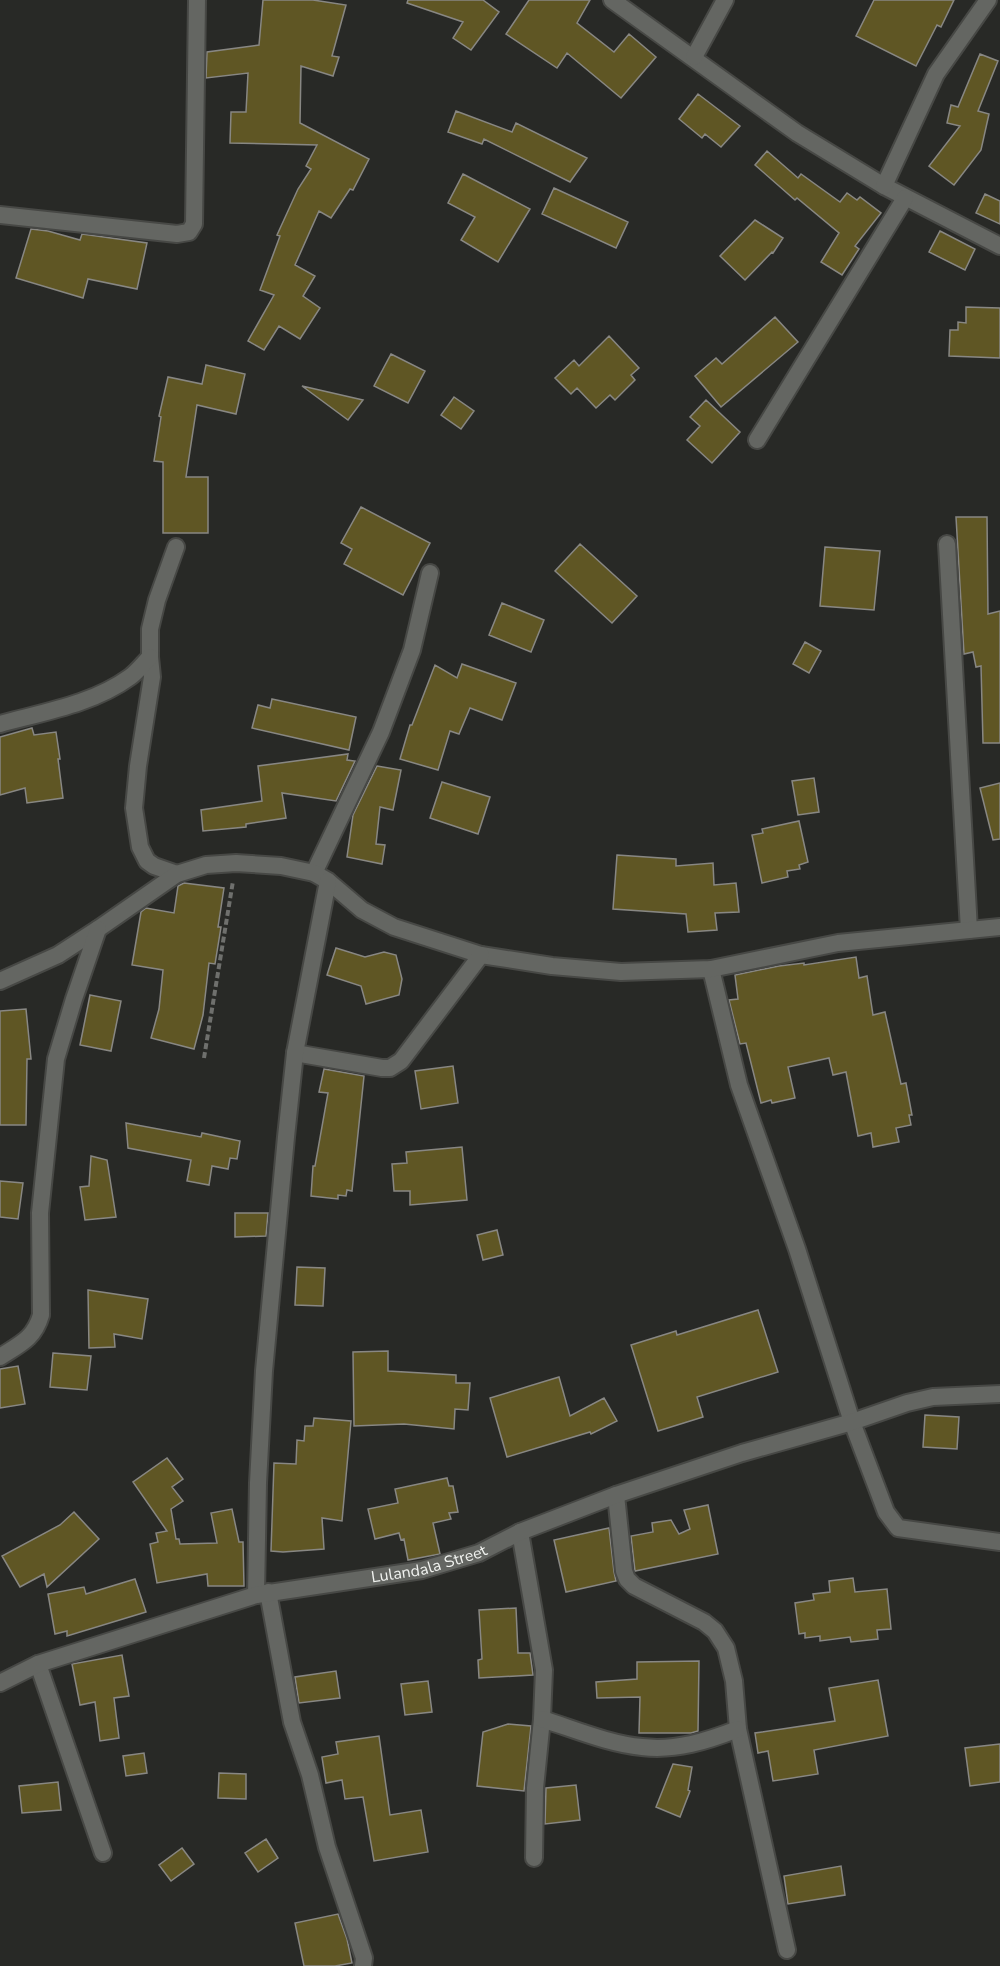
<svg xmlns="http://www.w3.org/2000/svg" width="1000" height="1966" font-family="'Nunito Sans',sans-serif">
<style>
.building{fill:#5f5624;stroke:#888783;stroke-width:1.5}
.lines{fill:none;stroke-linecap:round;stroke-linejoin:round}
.minor-casing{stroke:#474845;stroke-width:20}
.path{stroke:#6f706d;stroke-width:4;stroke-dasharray:6 3;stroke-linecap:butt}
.minor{stroke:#646662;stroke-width:16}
.labels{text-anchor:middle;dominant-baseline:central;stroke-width:4.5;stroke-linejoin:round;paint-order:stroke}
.street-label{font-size:16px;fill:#f0f2ef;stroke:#111210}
</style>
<rect width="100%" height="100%" fill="#282926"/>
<path class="building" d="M 263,0 L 313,0 L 346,5 L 332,56 L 339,57 L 333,76 L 301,66 L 300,123 L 369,159 L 353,190 L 350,189 L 331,218 L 319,211 L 295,265 L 315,276 L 303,296 L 320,308 L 300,339 L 279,326 L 264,350 L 248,341 L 274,295 L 260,290 L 280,236 L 277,235 L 298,189 L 311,169 L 306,166 L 317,145 L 230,143 L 231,112 L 246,112 L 248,73 L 206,78 L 207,52 L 259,45 Z
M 408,0 L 483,0 L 499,12 L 471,50 L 453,38 L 463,22 L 407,3 Z
M 529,0 L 590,0 L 577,23 L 614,52 L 629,34 L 656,57 L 621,98 L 567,53 L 557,68 L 506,34 Z
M 874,0 L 954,0 L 941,27 L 937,25 L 916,66 L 856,36 Z
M 980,54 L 998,61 L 978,111 L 989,114 L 981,150 L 954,185 L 929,166 L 960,126 L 947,123 L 951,105 L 958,107 Z
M 698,94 L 740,126 L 721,147 L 705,134 L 702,138 L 679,119 Z
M 456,111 L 512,132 L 516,123 L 587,158 L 570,182 L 484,139 L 482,144 L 448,132 Z
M 767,151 L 798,178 L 801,174 L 840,202 L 847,193 L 857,200 L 860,197 L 881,213 L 855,246 L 859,249 L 842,275 L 821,262 L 839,233 L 797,198 L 795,200 L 755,165 Z
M 463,174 L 530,209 L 498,262 L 461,240 L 475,217 L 448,203 Z
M 554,188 L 628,222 L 616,248 L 542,214 Z
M 985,194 L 1000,201 L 1000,224 L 976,213 Z
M 755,220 L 783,238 L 773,253 L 772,252 L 745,280 L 720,256 Z
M 31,229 L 48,231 L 80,240 L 82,234 L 147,243 L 137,289 L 88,279 L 83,298 L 16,278 Z
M 940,231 L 975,249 L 965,270 L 929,252 Z
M 966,307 L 1000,308 L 1000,358 L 949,356 L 950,330 L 958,330 L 958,322 L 966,323 Z
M 775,317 L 798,342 L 721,407 L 695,376 L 716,358 L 722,364 Z
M 609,336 L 639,368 L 631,375 L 635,380 L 615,400 L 610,395 L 596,408 L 577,388 L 571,394 L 555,378 L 574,360 L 579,366 Z
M 391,354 L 425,371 L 408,403 L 374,386 Z
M 206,365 L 245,374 L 236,414 L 197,405 L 186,477 L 208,477 L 208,533 L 163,533 L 163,462 L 154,461 L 161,417 L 159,416 L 168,377 L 202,384 Z
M 302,386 L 363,400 L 348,420 Z
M 454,397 L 474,411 L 461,429 L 441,415 Z
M 706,400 L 740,432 L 712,463 L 687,440 L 700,426 L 690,417 Z
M 361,507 L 430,543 L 403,595 L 344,564 L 352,549 L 341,543 Z
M 956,517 L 987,517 L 988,614 L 1000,611 L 1000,743 L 983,743 L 981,666 L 976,667 L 973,652 L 964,654 Z
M 580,544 L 637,596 L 612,623 L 555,571 Z
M 825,547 L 880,551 L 874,610 L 820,606 Z
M 502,603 L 544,620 L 531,652 L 489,635 Z
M 805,642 L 821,651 L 809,673 L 793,664 Z
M 462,664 L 516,683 L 502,720 L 470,708 L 459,734 L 450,731 L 438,770 L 400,759 L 410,725 L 412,725 L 435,665 L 457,678 Z
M 272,699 L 356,717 L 349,750 L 252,728 L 258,705 L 270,708 Z
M 32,728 L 34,735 L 56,732 L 60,759 L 58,759 L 63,798 L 27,803 L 25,788 L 0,795 L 0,737 Z
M 348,754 L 347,760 L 355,761 L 336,801 L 282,793 L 286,818 L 246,824 L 246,827 L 203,831 L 201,810 L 262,801 L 258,766 Z
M 377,766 L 401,770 L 393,810 L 380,807 L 376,844 L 385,845 L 382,864 L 347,857 L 353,815 Z
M 814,778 L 819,812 L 798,815 L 792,781 Z
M 442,782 L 490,797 L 478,834 L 430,818 Z
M 1000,783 L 1000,839 L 993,840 L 980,788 Z
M 799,821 L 808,862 L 799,865 L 800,869 L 787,871 L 788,877 L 762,883 L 752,835 L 763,833 L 762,829 Z
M 617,855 L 676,859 L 676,866 L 713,863 L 714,885 L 736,883 L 739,912 L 715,913 L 717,930 L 688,932 L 686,914 L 613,909 Z
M 184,883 L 224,888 L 218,927 L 221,927 L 215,964 L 209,963 L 203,1015 L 194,1049 L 151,1038 L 159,1009 L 163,970 L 132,965 L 141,912 L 146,908 L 174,913 L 178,886 Z
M 336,948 L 365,957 L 384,952 L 396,955 L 402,979 L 399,995 L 366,1004 L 361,986 L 327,975 Z
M 856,957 L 859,978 L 867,976 L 873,1015 L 885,1012 L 901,1084 L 906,1083 L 912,1115 L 909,1115 L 911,1125 L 896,1128 L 899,1142 L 873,1147 L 871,1133 L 858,1136 L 846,1072 L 833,1075 L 829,1058 L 788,1067 L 795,1098 L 772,1103 L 771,1100 L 761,1103 L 746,1043 L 740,1044 L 729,1000 L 738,999 L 735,975 L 779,966 L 804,963 L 804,965 Z
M 90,995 L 121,1001 L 111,1051 L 80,1045 Z
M 26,1009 L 31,1059 L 27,1059 L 26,1125 L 0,1125 L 0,1011 Z
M 453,1066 L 458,1103 L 421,1109 L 415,1071 Z
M 324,1069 L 364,1076 L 352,1191 L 347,1190 L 346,1196 L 338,1195 L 338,1199 L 311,1196 L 313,1166 L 315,1166 L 328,1093 L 319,1092 Z
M 126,1123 L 201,1137 L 202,1133 L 240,1141 L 237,1159 L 230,1158 L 228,1169 L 212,1166 L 209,1185 L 187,1181 L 191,1160 L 128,1148 Z
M 462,1147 L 467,1200 L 410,1205 L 410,1191 L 394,1191 L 392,1164 L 407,1163 L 406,1152 Z
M 91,1156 L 107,1160 L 116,1217 L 85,1220 L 80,1187 L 89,1186 Z
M 0,1181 L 23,1183 L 18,1219 L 0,1217 Z
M 235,1213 L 268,1213 L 266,1236 L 235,1237 Z
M 497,1230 L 503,1255 L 483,1260 L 477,1235 Z
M 297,1267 L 325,1268 L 323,1306 L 295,1305 Z
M 88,1290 L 148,1299 L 142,1339 L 114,1334 L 115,1347 L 89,1348 Z
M 758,1310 L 778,1372 L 697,1397 L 703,1417 L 658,1431 L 631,1345 L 676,1331 L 677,1335 Z
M 388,1351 L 388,1371 L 456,1375 L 456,1383 L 470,1383 L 468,1410 L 455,1409 L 454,1429 L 404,1424 L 354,1426 L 353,1352 Z
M 53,1353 L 91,1356 L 87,1390 L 50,1387 Z
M 18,1366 L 25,1404 L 0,1408 L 0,1369 Z
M 559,1377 L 570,1416 L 604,1398 L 617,1421 L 591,1434 L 590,1432 L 507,1457 L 490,1398 Z
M 925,1415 L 959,1417 L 957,1449 L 923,1447 Z
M 314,1418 L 351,1421 L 342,1521 L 322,1518 L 324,1549 L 283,1552 L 271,1551 L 274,1463 L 296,1464 L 297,1440 L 304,1441 L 305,1426 L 313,1426 Z
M 167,1458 L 183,1479 L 172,1487 L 183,1501 L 171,1509 L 176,1539 L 179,1539 L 180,1544 L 217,1543 L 211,1513 L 232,1509 L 239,1542 L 243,1542 L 244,1586 L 208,1586 L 207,1574 L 157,1583 L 150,1544 L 158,1542 L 156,1533 L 167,1531 L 133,1482 Z
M 447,1478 L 449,1486 L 453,1486 L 458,1512 L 449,1513 L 451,1519 L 433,1523 L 440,1554 L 408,1560 L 404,1539 L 401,1540 L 399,1533 L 375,1539 L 368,1509 L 398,1503 L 395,1489 Z
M 708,1505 L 718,1554 L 635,1571 L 631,1536 L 653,1532 L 652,1523 L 671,1520 L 679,1534 L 690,1529 L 684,1510 Z
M 74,1512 L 99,1539 L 47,1587 L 44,1574 L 20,1587 L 2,1556 L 60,1525 Z
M 609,1528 L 614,1572 L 616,1581 L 566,1592 L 554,1540 Z
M 853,1578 L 855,1592 L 887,1589 L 891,1629 L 877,1630 L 878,1639 L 851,1642 L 850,1637 L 820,1641 L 820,1636 L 805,1638 L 805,1633 L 799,1634 L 795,1603 L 814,1600 L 813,1594 L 830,1592 L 829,1581 Z
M 135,1579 L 146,1612 L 67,1636 L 67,1631 L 55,1634 L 48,1594 L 84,1587 L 86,1594 Z
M 516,1608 L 518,1653 L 530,1653 L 533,1675 L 479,1678 L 478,1660 L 482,1659 L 479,1610 Z
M 122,1655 L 129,1696 L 114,1698 L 119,1738 L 100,1741 L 95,1702 L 80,1705 L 72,1664 Z
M 699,1661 L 698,1731 L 691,1733 L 639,1733 L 640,1697 L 597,1698 L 596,1682 L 637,1679 L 637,1662 Z
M 336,1671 L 340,1698 L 299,1703 L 295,1677 Z
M 878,1680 L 888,1736 L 814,1750 L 818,1774 L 773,1781 L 768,1751 L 758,1753 L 755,1733 L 835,1721 L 829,1688 Z
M 428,1681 L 432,1712 L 405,1715 L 401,1684 Z
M 508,1724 L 531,1726 L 524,1791 L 477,1786 L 483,1732 Z
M 379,1736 L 390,1815 L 421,1810 L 428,1852 L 374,1861 L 363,1797 L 345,1799 L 342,1780 L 326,1783 L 322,1757 L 338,1754 L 336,1742 Z
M 1000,1744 L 1000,1782 L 970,1786 L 965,1748 Z
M 144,1753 L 147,1773 L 126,1776 L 123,1756 Z
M 673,1764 L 692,1767 L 688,1790 L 690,1791 L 680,1817 L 656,1807 Z
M 219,1773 L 246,1774 L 246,1799 L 218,1798 Z
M 58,1782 L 61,1810 L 22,1813 L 19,1786 Z
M 576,1785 L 580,1820 L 545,1824 L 546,1788 Z
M 266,1839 L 278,1858 L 258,1872 L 245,1853 Z
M 182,1848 L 194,1864 L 171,1881 L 159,1865 Z
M 841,1866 L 845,1895 L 788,1904 L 784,1876 Z
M 338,1914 L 347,1939 L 352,1963 L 335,1966 L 304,1966 L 295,1923 Z"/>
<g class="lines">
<defs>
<g id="minor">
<path d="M 612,0 L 797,133 L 884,186 L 1000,246"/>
<path d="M 694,57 L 725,0"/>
<path d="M 884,186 L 936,74 L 988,0"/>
<path d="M 0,215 L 177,234 L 189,232 L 194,224 L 197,0"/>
<path d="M 757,440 L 905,198"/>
<path d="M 947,544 L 969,930"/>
<path d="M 176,547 L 157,600 L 150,629 L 150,657 L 152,677 L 138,766 L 134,808 L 140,847 L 147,861 L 154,866 L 177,874"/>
<path d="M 0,724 C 44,712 93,704 130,677 C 137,672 143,664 150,657"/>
<path d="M 314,873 L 381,732 L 412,650 L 430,573"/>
<path d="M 711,969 L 739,1085 L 797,1249 L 852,1422 L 886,1512 L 898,1528 L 1000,1542"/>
<path d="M 0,981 L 58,955 L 98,929 L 177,874 L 206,865 L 236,863 L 281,866 L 314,873 L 328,881 L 362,910 L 394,927 L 481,955 L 552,966 L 621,972 L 711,969 L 838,943 L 1000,927"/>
<path d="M 295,1053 L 382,1068 L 390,1068 L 401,1061 L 481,955"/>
<path d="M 0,1357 C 20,1344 34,1339 41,1315 L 40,1213 L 56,1059 L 74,999 L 98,929"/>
<path d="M 616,1495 L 624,1571 L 627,1579 L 634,1586 L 704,1622 L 715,1631 L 726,1648 L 734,1681 L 738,1729 L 787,1950"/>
<path d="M 520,1532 L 544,1670 L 542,1719 L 535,1788 L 534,1858"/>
<path d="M 268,1592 L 292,1722 L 310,1775 L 327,1847 L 364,1958 L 363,1966"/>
<path d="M 256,1595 L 258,1483 L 264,1371 L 286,1137 L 295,1053 L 328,881"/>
<path d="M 38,1664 L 103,1853"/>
<path id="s1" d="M 0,1683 L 38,1664 L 256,1595 L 422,1570 L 479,1553 L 520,1532 L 616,1495 L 742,1453 L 852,1422 L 907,1403 L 933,1397 L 1000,1394"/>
<path d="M 542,1719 C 574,1729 609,1744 642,1747 C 676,1751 707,1741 738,1729"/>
</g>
</defs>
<use href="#minor" class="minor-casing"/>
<path class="path" d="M 204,1058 L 233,881"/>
<use href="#minor" class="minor"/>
</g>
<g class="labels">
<g class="street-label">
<text stroke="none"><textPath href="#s1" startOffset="447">Lulandala Street</textPath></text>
</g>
</g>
</svg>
